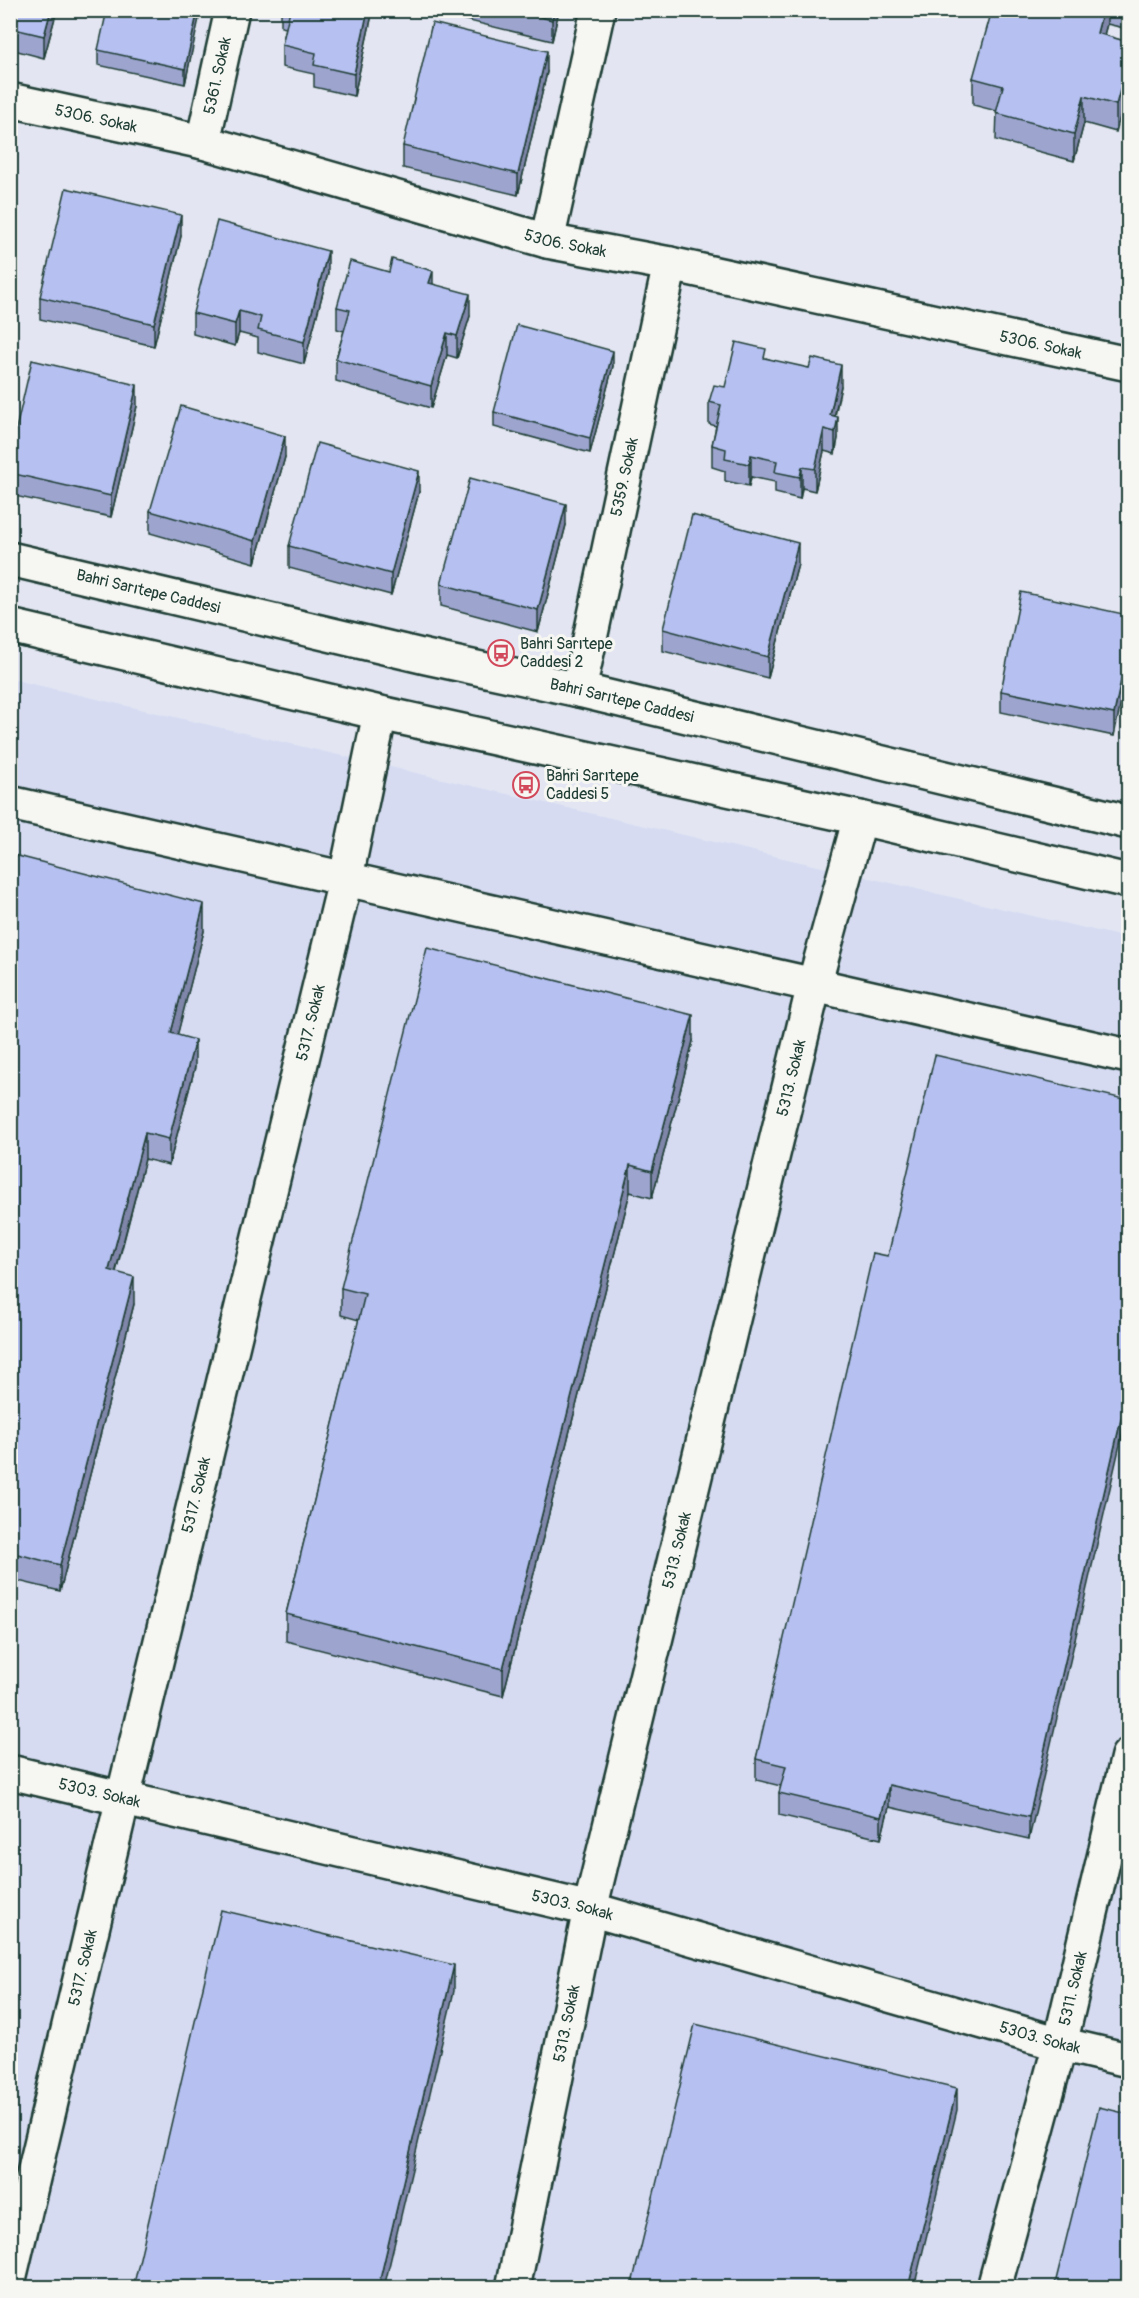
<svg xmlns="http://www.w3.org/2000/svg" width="1139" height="2298" font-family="Pangolin,sans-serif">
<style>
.built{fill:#d6dbf2}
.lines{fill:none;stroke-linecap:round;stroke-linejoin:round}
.street-casing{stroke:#1f3d34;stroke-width:38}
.secondary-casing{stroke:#1f3d34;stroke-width:38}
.street{stroke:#f6f6f2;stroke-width:33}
.secondary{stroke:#f6f6f2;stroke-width:33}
.wall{fill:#9da5cf;stroke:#1f3d34;stroke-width:1.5}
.shaded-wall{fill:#7f86a9;stroke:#1f3d34;stroke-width:1.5}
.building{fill:#b6c0f1;stroke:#1f3d34;stroke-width:1.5}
.labels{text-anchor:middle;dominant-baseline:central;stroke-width:6;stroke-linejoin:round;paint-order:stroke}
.street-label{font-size:16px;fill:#1f3d34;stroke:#f6f6f2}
.poi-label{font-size:16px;fill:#1f3d34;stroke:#f6f6f2;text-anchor:start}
</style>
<rect width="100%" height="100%" fill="#e3e6f2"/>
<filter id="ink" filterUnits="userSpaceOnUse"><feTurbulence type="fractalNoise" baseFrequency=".0167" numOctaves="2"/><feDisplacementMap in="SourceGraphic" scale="12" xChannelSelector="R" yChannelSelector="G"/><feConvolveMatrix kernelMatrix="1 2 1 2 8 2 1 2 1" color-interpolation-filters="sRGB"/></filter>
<g filter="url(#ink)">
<path class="built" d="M 11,679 L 1128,938 L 1128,2287 L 11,2288 Z"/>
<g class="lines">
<defs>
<g id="street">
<path id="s1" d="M 10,100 L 203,142 L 547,241 L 670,264 L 1128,364"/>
<path id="s2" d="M 203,142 L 232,10"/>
<path d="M 547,241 L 598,10"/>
<path id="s3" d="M 579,690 L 670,264"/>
<path d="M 10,803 L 1128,1056"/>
<path id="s4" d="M 10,1772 L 590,1909 L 1060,2044 L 1128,2060"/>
<path id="s5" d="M 10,2275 L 123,1798 L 346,877 L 380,713"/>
<path id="s6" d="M 513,2288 L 590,1909 L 814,985 L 860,818"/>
<path id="s7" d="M 994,2288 L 1060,2044 L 1128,1756"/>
</g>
<g id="secondary">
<path id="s8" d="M 10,559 L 426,657 L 579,690 L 1128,822"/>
<path d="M 10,626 L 380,713 L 860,818 L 1128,881"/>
</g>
</defs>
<use href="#street" class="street-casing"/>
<use href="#secondary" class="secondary-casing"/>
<use href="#street" class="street"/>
<use href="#secondary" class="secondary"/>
</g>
<path class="wall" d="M 10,10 L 57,10 L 44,58 L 10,49 Z
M 200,10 L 185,84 L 98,65 L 98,50 Z
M 281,10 L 373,10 L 354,96 L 314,87 L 314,74 L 282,67 L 282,45 L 286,28 L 281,27 Z
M 453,10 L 559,10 L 552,41 L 453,17 Z
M 1015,10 L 1128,10 L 1128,29 L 1107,24 L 1104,35 L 1128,42 L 1116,132 L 1084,123 L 1074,161 L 996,140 L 997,111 L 973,105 L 973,78 L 1013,16 Z
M 547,72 L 518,195 L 403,168 L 403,146 Z
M 181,236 L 154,346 L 40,319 L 40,297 Z
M 328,273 L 304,364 L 258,352 L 258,338 L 239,333 L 235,346 L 193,334 L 193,313 Z
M 433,284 L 470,316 L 457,358 L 447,355 L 431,408 L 336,381 L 336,359 L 344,331 L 337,329 L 337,307 Z
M 766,358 L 841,386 L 835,416 L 838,438 L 835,454 L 824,451 L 815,491 L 802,488 L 800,499 L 775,493 L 775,482 L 751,477 L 749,486 L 725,481 L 725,471 L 712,467 L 712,445 L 716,426 L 709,424 L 709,402 L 725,387 Z
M 613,366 L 590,453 L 494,427 L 494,412 Z
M 137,406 L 111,517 L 10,495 L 10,455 Z
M 285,457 L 255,563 L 150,533 L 150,511 Z
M 419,492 L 391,595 L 289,568 L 289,546 Z
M 566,525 L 538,632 L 441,606 L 441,584 Z
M 798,564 L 768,678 L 663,651 L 663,629 Z
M 1128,615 L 1114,736 L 1001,712 L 1001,691 Z
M 10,854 L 204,931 L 177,1035 L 195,1067 L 169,1165 L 145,1159 L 116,1272 L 134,1304 L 60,1591 L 10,1579 Z
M 693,1041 L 652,1198 L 630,1192 L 503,1696 L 286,1641 L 286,1614 L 359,1320 L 341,1315 L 341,1288 Z
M 1128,1100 L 1029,1839 L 889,1807 L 881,1839 L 779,1815 L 779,1793 L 781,1786 L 756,1780 L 756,1759 L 888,1256 Z"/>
<path class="shaded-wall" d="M 51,10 L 57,10 L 44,58 L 44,36 Z
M 198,10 L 200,10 L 200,14 L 185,84 L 185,69 Z
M 368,10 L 373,10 L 354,96 L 354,74 Z
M 554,10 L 559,10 L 552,41 L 552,20 Z
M 1103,10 L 1107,10 L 1107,24 L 1097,60 L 1097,33 Z
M 547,51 L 547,72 L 518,195 L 518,174 Z
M 1128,60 L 1128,87 L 1116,132 L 1116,105 Z
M 1084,96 L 1084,123 L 1074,161 L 1074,134 Z
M 181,215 L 181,236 L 154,346 L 154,324 Z
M 328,251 L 328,273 L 304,364 L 304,342 Z
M 433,271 L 433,292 L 429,283 Z
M 470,294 L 470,316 L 457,358 L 457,336 Z
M 239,311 L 239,333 L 235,346 L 235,324 Z
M 447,333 L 447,355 L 431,408 L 431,386 Z
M 613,351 L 613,366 L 590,453 L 590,438 Z
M 841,365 L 841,386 L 831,431 L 830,415 Z
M 137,385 L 137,406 L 111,517 L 111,496 Z
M 838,417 L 838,438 L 835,454 L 835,432 Z
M 824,429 L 824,451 L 815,491 L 815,469 Z
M 285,436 L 285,457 L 255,563 L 255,541 Z
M 751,455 L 751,477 L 749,486 L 749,464 Z
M 802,467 L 802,488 L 800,499 L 800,477 Z
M 419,471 L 419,492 L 391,595 L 391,574 Z
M 566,504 L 566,525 L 538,632 L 538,610 Z
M 798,543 L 798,564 L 768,678 L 768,657 Z
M 1128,647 L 1128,669 L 1114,736 L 1114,714 Z
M 204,904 L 204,931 L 171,1060 L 171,1033 Z
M 693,1015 L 693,1041 L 652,1198 L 652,1171 Z
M 195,1040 L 195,1067 L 169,1165 L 169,1139 Z
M 145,1133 L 145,1159 L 109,1297 L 109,1270 Z
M 630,1165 L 630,1192 L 503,1696 L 503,1669 Z
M 134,1277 L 134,1304 L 60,1591 L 60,1565 Z
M 1128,1389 L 1128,1410 L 1029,1839 L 1029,1817 Z
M 889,1785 L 889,1807 L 881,1839 L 881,1817 Z
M 454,1965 L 454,1991 L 384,2288 L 378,2288 Z
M 957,2088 L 957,2110 L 914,2288 L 908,2288 Z"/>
<path class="building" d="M 10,10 L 51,10 L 44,36 L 10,28 Z
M 107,10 L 198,10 L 185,69 L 98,50 Z
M 290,10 L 368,10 L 354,74 L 314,65 L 316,53 L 282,45 Z
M 514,10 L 554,10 L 552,20 Z
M 992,10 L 1013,16 L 1015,10 L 1103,10 L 1097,33 L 1128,42 L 1128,60 L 1116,105 L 1084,96 L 1074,134 L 996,113 L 1003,86 L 973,78 Z
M 432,23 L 547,51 L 518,174 L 403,146 Z
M 66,188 L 181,215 L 154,324 L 40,297 Z
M 217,221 L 328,251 L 304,342 L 258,330 L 261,317 L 239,311 L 235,324 L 193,313 Z
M 392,259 L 433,271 L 429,283 L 470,294 L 457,336 L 447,333 L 431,386 L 336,359 L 350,310 L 337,307 L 350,261 L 389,272 Z
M 517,325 L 613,351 L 590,438 L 494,412 Z
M 736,342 L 766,349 L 764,358 L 809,368 L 812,358 L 841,365 L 830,415 L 838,417 L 835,432 L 824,429 L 815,469 L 802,467 L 800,477 L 775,472 L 777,461 L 751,455 L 749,464 L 725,459 L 726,449 L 712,445 L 721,405 L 709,402 L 714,385 L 725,387 Z
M 32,360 L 137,385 L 111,496 L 10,473 L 10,455 Z
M 181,406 L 285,436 L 255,541 L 150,511 Z
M 317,443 L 419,471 L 391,574 L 289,546 Z
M 470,478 L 566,504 L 538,610 L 441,584 Z
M 692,515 L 798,543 L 768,657 L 663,629 Z
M 1021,592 L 1128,615 L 1128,647 L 1114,714 L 1001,691 Z
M 10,854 L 204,904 L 171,1033 L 195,1040 L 169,1139 L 145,1133 L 109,1270 L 134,1277 L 60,1565 L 10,1552 Z
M 427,948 L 693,1015 L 652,1171 L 630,1165 L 503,1669 L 286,1614 L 365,1294 L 341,1288 Z
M 935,1055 L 1128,1100 L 1128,1389 L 1029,1817 L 889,1785 L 881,1817 L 779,1793 L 786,1766 L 756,1759 L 873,1253 L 888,1256 Z
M 221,1910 L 454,1965 L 378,2288 L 133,2288 Z
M 695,2024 L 957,2088 L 908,2288 L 631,2288 Z
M 1099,2107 L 1128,2114 L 1128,2288 L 1054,2288 Z"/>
</g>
<defs>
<symbol id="bus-ring" viewBox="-11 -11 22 22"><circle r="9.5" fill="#f6f6f2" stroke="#d1495b" stroke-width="1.5"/><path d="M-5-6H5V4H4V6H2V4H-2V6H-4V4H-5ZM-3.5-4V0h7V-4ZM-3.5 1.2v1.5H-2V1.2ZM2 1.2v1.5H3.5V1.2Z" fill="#d1495b"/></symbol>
</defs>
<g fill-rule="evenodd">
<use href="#bus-ring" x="486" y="638" width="30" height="30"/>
<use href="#bus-ring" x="511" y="770" width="30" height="30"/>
</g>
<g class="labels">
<g class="street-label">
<text stroke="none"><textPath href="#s2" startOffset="68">5361. Sokak</textPath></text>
<text stroke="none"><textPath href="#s1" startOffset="88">5306. Sokak</textPath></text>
<text stroke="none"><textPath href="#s1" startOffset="574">5306. Sokak</textPath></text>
<text stroke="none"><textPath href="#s1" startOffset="1060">5306. Sokak</textPath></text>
<text stroke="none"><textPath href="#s3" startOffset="218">5359. Sokak</textPath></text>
<text stroke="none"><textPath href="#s8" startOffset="142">Bahri Sarıtepe Caddesi</textPath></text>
<text stroke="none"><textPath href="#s8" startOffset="628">Bahri Sarıtepe Caddesi</textPath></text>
<text stroke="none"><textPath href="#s5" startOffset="1288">5317. Sokak</textPath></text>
<text stroke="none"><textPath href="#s6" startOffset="1242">5313. Sokak</textPath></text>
<text stroke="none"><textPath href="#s5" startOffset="802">5317. Sokak</textPath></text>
<text stroke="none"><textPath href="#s6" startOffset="756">5313. Sokak</textPath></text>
<text stroke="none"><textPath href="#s4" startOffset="92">5303. Sokak</textPath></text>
<text stroke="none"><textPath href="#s4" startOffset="578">5303. Sokak</textPath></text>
<text stroke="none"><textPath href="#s5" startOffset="316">5317. Sokak</textPath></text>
<text stroke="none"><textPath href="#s7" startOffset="310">5311. Sokak</textPath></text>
<text stroke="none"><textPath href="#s6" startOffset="270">5313. Sokak</textPath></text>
<text stroke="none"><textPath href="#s4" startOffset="1064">5303. Sokak</textPath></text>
</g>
<g class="poi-label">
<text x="520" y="644">Bahri Sarıtepe<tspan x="520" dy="18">Caddesi 2</tspan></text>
<text x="546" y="776">Bahri Sarıtepe<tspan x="546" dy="18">Caddesi 5</tspan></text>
</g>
</g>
<rect width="1139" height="2298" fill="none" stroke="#f6f6f2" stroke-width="36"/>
<rect x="18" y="18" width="1103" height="2262" fill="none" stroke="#1f3d34" stroke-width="2" filter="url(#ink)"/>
</svg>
